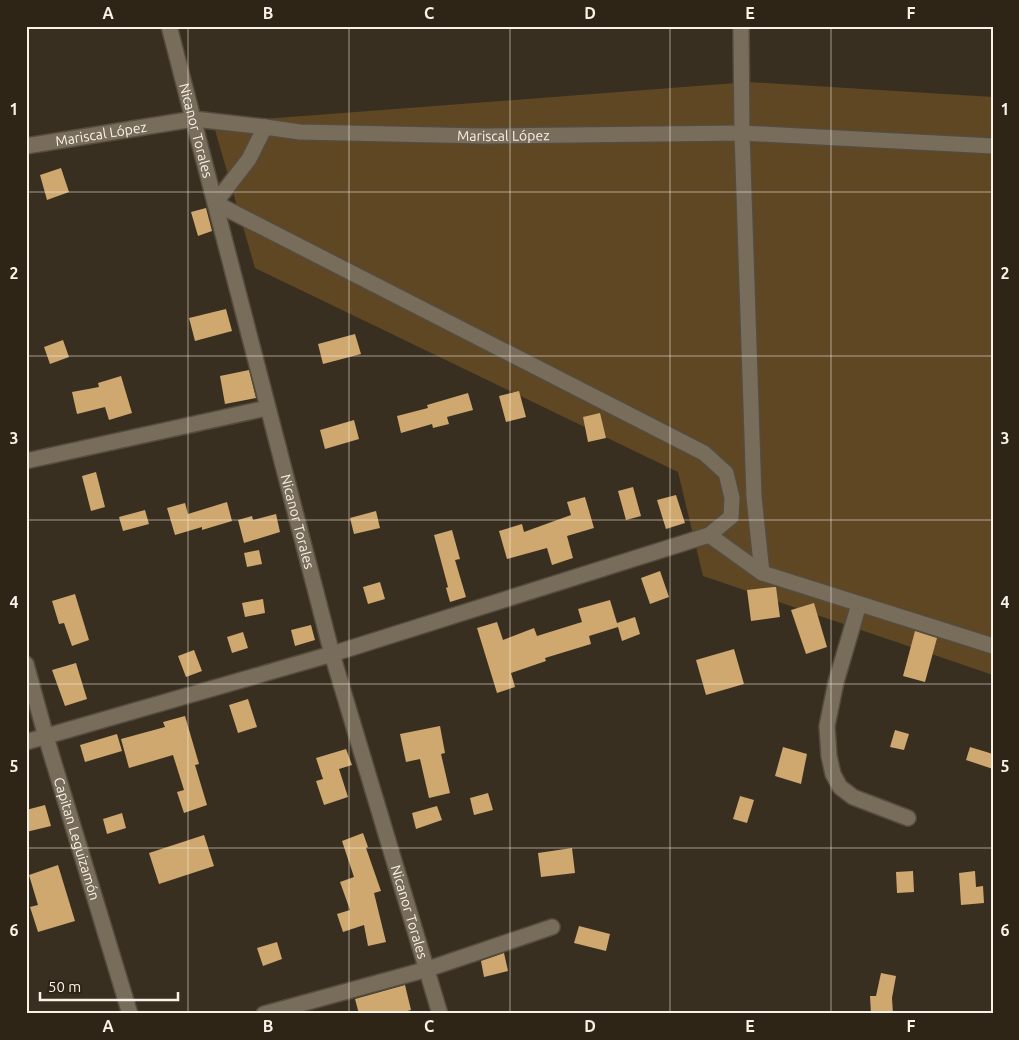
<svg xmlns="http://www.w3.org/2000/svg" width="1019" height="1040" font-family="Ubuntu,sans-serif">
<style>
.green{fill:#5f4724}
.building{fill:#cfa870}
.lines{fill:none;stroke-linecap:round;stroke-linejoin:round}
.street-casing{stroke:#544c3e;stroke-width:18}
.street{stroke:#786c5b;stroke-width:15}
.grid{fill:none;stroke:#f9f2e8;stroke-width:1;stroke-opacity:0.55}
.labels{text-anchor:middle;dominant-baseline:central;stroke-width:5;stroke-linejoin:round;paint-order:stroke}
.street-label{font-size:14px;fill:#f9f2e8;stroke:#2f2516}
.neatline{fill:none;stroke:#f9f2e8;stroke-width:2}
.grid-label{font-size:16px;text-anchor:middle;font-weight:bold;fill:#f9f2e8}
</style>
<rect width="100%" height="100%" fill="#392f20"/>
<path class="green" d="M 749,82 L 993,97 L 993,675 L 703,576 L 678,472 L 255,268 L 213,123 Z"/>
<path class="building" d="M 61,168 L 69,192 L 47,200 L 40,175 Z
M 206,208 L 212,231 L 198,236 L 191,212 Z
M 226,309 L 232,331 L 195,341 L 189,318 Z
M 355,334 L 361,354 L 323,364 L 318,344 Z
M 63,340 L 69,357 L 50,364 L 44,347 Z
M 249,370 L 256,398 L 225,404 L 220,376 Z
M 121,376 L 132,413 L 109,420 L 105,407 L 77,414 L 72,392 L 99,387 L 98,383 Z
M 519,391 L 526,417 L 506,422 L 499,396 Z
M 468,393 L 473,410 L 447,417 L 449,424 L 433,428 L 432,424 L 401,433 L 397,416 L 428,408 L 427,405 Z
M 600,413 L 606,438 L 588,442 L 583,417 Z
M 354,420 L 359,439 L 325,449 L 320,430 Z
M 96,472 L 105,507 L 91,511 L 82,476 Z
M 633,487 L 641,516 L 626,520 L 618,491 Z
M 676,495 L 685,523 L 666,529 L 657,500 Z
M 585,497 L 594,528 L 567,536 L 573,558 L 552,565 L 547,548 L 507,559 L 499,531 L 522,524 L 524,532 L 571,515 L 567,502 Z
M 227,502 L 232,521 L 202,530 L 202,527 L 175,535 L 167,508 L 185,503 L 188,514 Z
M 145,510 L 149,524 L 123,531 L 119,517 Z
M 376,511 L 380,528 L 354,534 L 350,518 Z
M 276,514 L 280,532 L 244,543 L 238,520 L 252,516 L 253,520 Z
M 452,530 L 460,559 L 455,560 L 466,597 L 450,602 L 446,588 L 448,587 L 434,535 Z
M 259,550 L 262,564 L 247,567 L 244,553 Z
M 660,571 L 669,597 L 650,604 L 641,578 Z
M 380,582 L 385,599 L 368,604 L 363,587 Z
M 774,587 L 776,587 L 780,617 L 751,621 L 747,590 Z
M 75,594 L 89,640 L 72,646 L 64,623 L 59,624 L 52,601 Z
M 263,599 L 265,613 L 245,617 L 242,603 Z
M 610,600 L 617,623 L 635,617 L 640,634 L 622,641 L 618,627 L 589,636 L 591,644 L 545,658 L 546,661 L 511,673 L 515,687 L 497,693 L 477,628 L 497,622 L 503,640 L 534,628 L 537,636 L 582,622 L 578,609 Z
M 814,603 L 827,647 L 806,654 L 791,610 Z
M 311,625 L 315,640 L 295,646 L 291,630 Z
M 915,631 L 937,638 L 925,682 L 903,676 Z
M 243,632 L 248,648 L 232,653 L 227,637 Z
M 734,649 L 744,684 L 706,695 L 696,660 Z
M 194,650 L 202,671 L 186,677 L 178,656 Z
M 76,663 L 87,699 L 65,706 L 52,670 Z
M 248,699 L 257,727 L 238,733 L 229,705 Z
M 185,716 L 199,764 L 195,765 L 207,805 L 184,813 L 177,792 L 184,790 L 173,755 L 129,768 L 121,739 L 165,727 L 163,722 Z
M 440,726 L 445,753 L 441,754 L 450,793 L 429,798 L 420,759 L 406,762 L 400,734 Z
M 895,730 L 909,734 L 904,750 L 890,747 Z
M 117,734 L 122,751 L 85,762 L 80,745 Z
M 783,747 L 807,754 L 801,784 L 775,776 Z
M 970,747 L 993,754 L 993,769 L 966,760 Z
M 346,749 L 352,765 L 339,769 L 348,797 L 324,805 L 316,781 L 323,779 L 316,758 Z
M 488,793 L 493,810 L 474,815 L 470,798 Z
M 740,796 L 754,800 L 747,823 L 733,819 Z
M 45,805 L 51,826 L 26,832 L 26,810 Z
M 437,806 L 442,820 L 416,829 L 412,813 Z
M 122,813 L 126,828 L 107,834 L 103,819 Z
M 363,833 L 368,847 L 366,848 L 381,891 L 374,893 L 386,942 L 368,946 L 364,925 L 343,932 L 337,914 L 350,910 L 340,882 L 354,877 L 342,841 Z
M 204,835 L 214,866 L 159,884 L 149,853 Z
M 572,848 L 575,873 L 541,877 L 538,853 Z
M 58,865 L 75,921 L 38,932 L 30,907 L 38,905 L 29,875 Z
M 913,871 L 914,892 L 897,893 L 896,872 Z
M 975,871 L 976,887 L 983,886 L 984,903 L 961,905 L 959,873 Z
M 579,926 L 610,934 L 606,951 L 574,943 Z
M 277,942 L 282,959 L 263,966 L 257,948 Z
M 504,953 L 508,971 L 484,977 L 481,961 Z
M 881,973 L 896,976 L 892,998 L 893,1014 L 871,1014 L 870,996 L 876,996 Z
M 405,985 L 411,1010 L 396,1014 L 359,1014 L 355,999 Z"/>
<g class="lines">
<defs>
<g id="street">
<path id="s1" d="M 169,26 L 332,654 L 440,1014"/>
<path d="M 741,26 L 742,133 L 754,497 L 762,573"/>
<path id="s2" d="M 26,146 L 194,119 L 265,127"/>
<path d="M 26,461 L 267,408"/>
<path d="M 709,535 L 762,573 L 993,646"/>
<path d="M 859,604 L 836,682 L 827,726 L 829,756 L 833,774 L 840,787 L 853,797 L 908,818"/>
<path id="s3" d="M 26,664 L 46,737 L 130,1014"/>
<path id="s4" d="M 26,742 L 332,654 L 709,535 L 731,517 L 732,498 L 726,473 L 704,453 L 215,203 L 249,159 L 265,127 L 300,132 L 483,136 L 742,133 L 993,146"/>
<path d="M 264,1014 L 428,969 L 552,927"/>
</g>
</defs>
<use href="#street" class="street-casing"/>
<use href="#street" class="street"/>
</g>
<path class="grid" d="M 188,26 L 188,1014M 349,26 L 349,1014M 510,26 L 510,1014M 670,26 L 670,1014M 831,26 L 831,1014M 26,192 L 993,192M 26,356 L 993,356M 26,520 L 993,520M 26,684 L 993,684M 26,848 L 993,848"/>
<g class="labels">
<g class="street-label">
<text stroke="none"><textPath href="#s1" startOffset="108">Nicanor Torales</textPath></text>
<text stroke="none"><textPath href="#s2" startOffset="76">Mariscal López</textPath></text>
<text stroke="none"><textPath href="#s4" startOffset="1696">Mariscal López</textPath></text>
<text stroke="none"><textPath href="#s1" startOffset="512">Nicanor Torales</textPath></text>
<text stroke="none"><textPath href="#s3" startOffset="182">Capitan Leguizamón</textPath></text>
<text stroke="none"><textPath href="#s1" startOffset="918">Nicanor Torales</textPath></text>
</g>
</g>
<rect width="1019" height="1040" fill="none" stroke="#2f2516" stroke-width="55"/>
<path d="M40 992v8h138v-8" fill="none" stroke="#f9f2e8" stroke-width="2.5"/>
<text x="48" y="992" font-size="15" fill="#f9f2e8" stroke="#2f2516" stroke-width="4" paint-order="stroke">50 m</text>
<rect x="28" y="28" width="964" height="984" class="neatline"/>
<g class="grid-label">
<text x="108" y="19">A</text>
<text x="268" y="19">B</text>
<text x="429" y="19">C</text>
<text x="590" y="19">D</text>
<text x="750" y="19">E</text>
<text x="911" y="19">F</text>
<text x="14" y="115">1</text>
<text x="1005" y="115">1</text>
<text x="14" y="279">2</text>
<text x="1005" y="279">2</text>
<text x="14" y="444">3</text>
<text x="1005" y="444">3</text>
<text x="14" y="608">4</text>
<text x="1005" y="608">4</text>
<text x="14" y="772">5</text>
<text x="1005" y="772">5</text>
<text x="14" y="936">6</text>
<text x="1005" y="936">6</text>
<text x="108" y="1032">A</text>
<text x="268" y="1032">B</text>
<text x="429" y="1032">C</text>
<text x="590" y="1032">D</text>
<text x="750" y="1032">E</text>
<text x="911" y="1032">F</text>
</g>
</svg>
